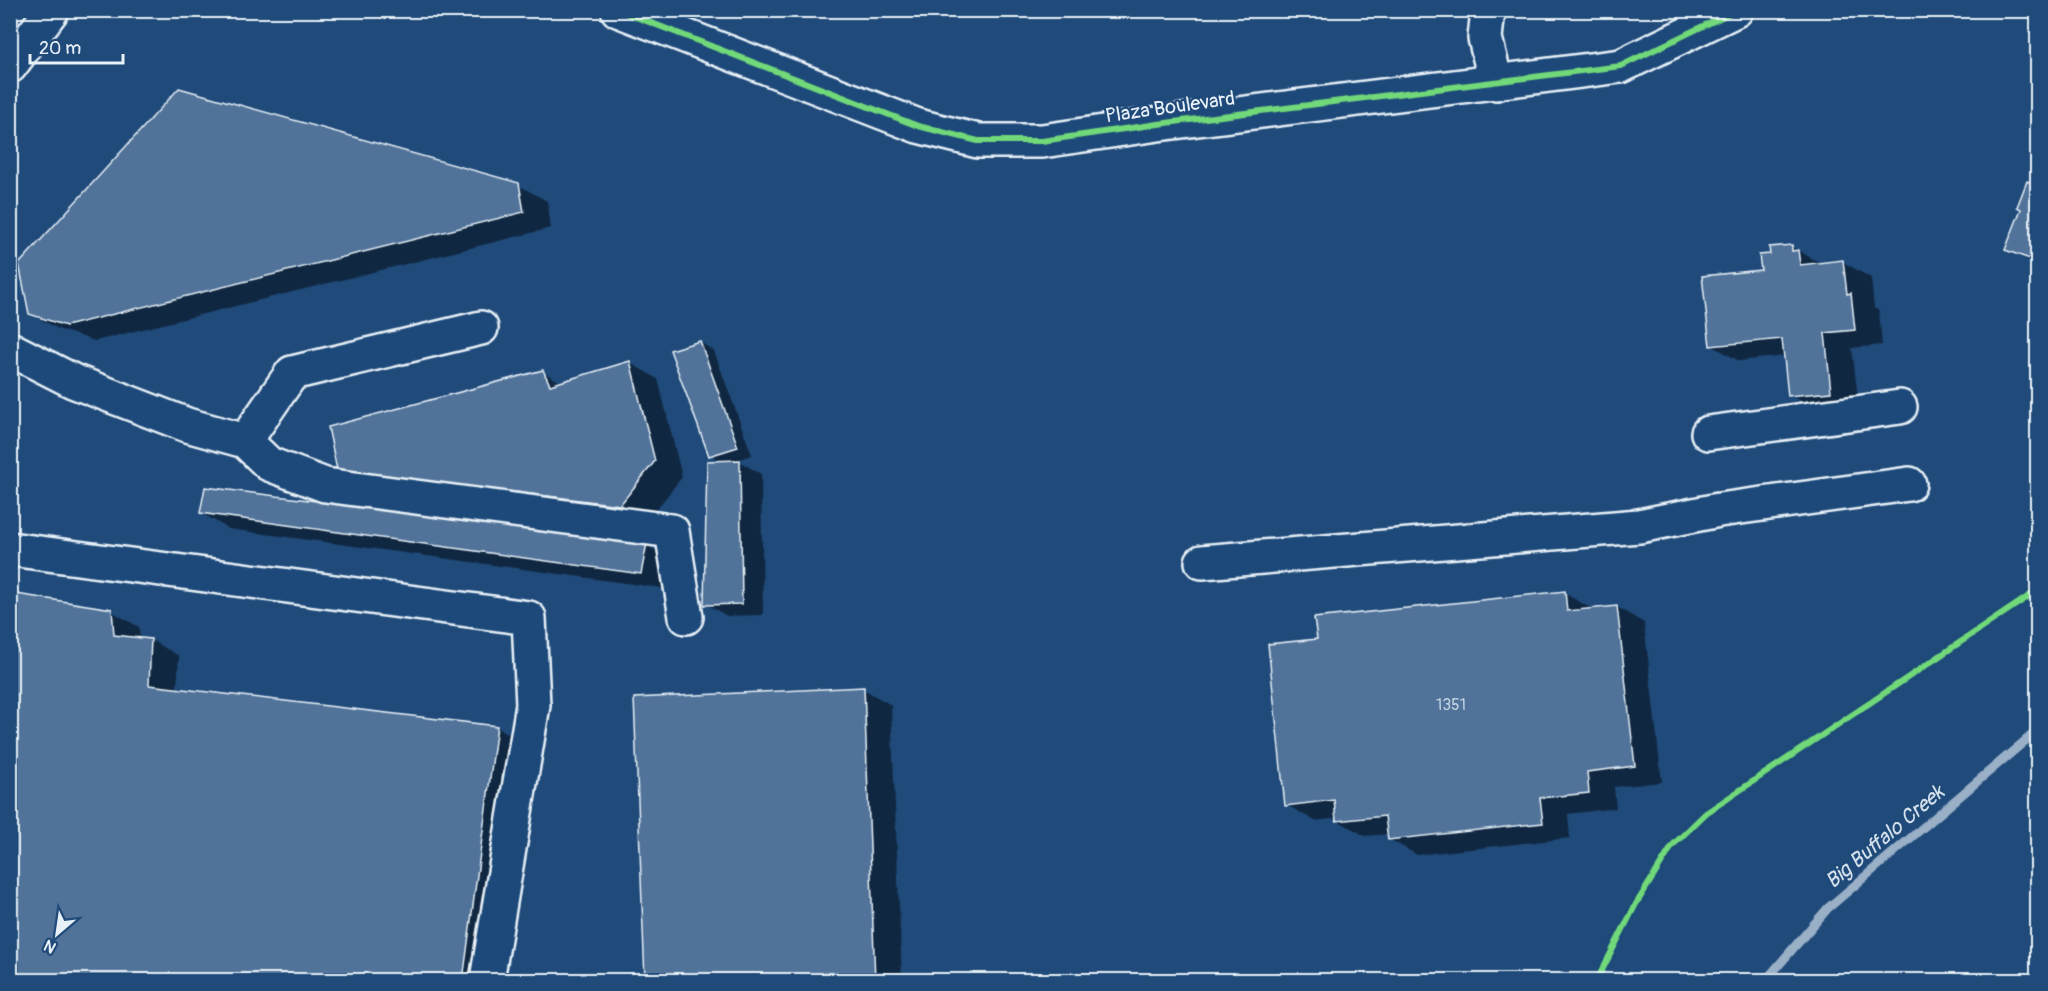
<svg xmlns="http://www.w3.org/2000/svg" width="2048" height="991" font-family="Pangolin,sans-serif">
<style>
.shadow{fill:#0007}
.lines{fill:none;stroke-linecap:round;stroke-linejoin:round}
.stream{stroke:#9ab0c7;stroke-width:9}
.building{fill:#517399;stroke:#e8f1f8;stroke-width:1.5}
.minor-casing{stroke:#e8f1f8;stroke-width:38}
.minor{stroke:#1f4a7a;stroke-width:33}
.cycleway-casing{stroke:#1f4a7a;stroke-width:10}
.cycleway{stroke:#71d979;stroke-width:6}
.labels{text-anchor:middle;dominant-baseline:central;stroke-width:4.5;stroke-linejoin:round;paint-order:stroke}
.number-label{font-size:16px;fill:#c2d2e0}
.street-label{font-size:20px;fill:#e8f1f8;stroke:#1f4a7a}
.water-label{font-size:21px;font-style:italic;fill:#d4e1ec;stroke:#1f4a7a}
</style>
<rect width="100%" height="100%" fill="#1f4a7a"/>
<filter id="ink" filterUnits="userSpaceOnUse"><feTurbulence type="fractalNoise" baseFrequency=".0167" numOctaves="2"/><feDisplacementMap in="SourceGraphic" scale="12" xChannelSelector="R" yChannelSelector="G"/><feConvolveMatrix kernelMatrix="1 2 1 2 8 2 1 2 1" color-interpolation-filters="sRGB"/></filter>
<g filter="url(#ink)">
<path class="shadow" d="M 518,185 L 547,201 L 551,228 L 95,341 L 58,329 L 30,313 Z
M 2038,185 L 2038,265 L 2007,249 Z
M 1792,247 L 1820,263 L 1843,262 L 1871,278 L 1874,308 L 1879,311 L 1882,345 L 1852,348 L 1859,407 L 1818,411 L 1790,395 L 1786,356 L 1739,361 L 1711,345 L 1763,272 L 1771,255 Z
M 700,342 L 714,351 L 752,455 L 737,460 L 761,474 L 763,615 L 727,616 L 706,604 L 723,462 L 711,455 Z
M 630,363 L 658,379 L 682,477 L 648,520 L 366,485 L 338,469 L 543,372 L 562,383 Z
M 201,513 L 646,545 L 674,561 L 669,589 L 229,529 Z
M 1564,593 L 1592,609 L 1617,607 L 1644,623 L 1662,782 L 1614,787 L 1616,808 L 1568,814 L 1570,838 L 1417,855 L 1389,839 L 1389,834 L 1365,836 L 1337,820 L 1337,818 L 1315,821 L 1287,805 L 1319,640 Z
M 10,595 L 111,611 L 139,627 L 140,639 L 151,640 L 179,656 L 177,690 L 497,727 L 525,743 L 492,980 L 10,980 Z
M 863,689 L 891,705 L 902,980 L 647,980 L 635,699 Z"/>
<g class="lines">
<path class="stream" d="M 1766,980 L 1828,908 L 2038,730"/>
</g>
<path class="building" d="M 179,88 L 519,183 L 524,212 L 66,326 L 29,314 L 19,264 Z
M 2027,181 L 2036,185 L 2038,181 L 2038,262 L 2005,250 L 2021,209 L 2017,207 Z
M 1792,245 L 1792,251 L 1798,250 L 1800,265 L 1843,260 L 1847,294 L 1851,293 L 1855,330 L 1825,333 L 1831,392 L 1788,396 L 1782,339 L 1710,346 L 1702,276 L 1761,270 L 1759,255 L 1770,254 L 1769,247 Z
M 700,341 L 738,447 L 709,456 L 670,350 Z
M 630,361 L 655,461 L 620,505 L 337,470 L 328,427 L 543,370 L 550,385 Z
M 740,460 L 742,604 L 704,605 L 707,461 Z
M 205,487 L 647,543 L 641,574 L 200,513 Z
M 1565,591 L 1567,611 L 1617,606 L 1635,766 L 1587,772 L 1589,793 L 1540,798 L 1543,823 L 1388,840 L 1385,816 L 1336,821 L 1334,800 L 1285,806 L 1268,644 L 1317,639 L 1314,618 Z
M 10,593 L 112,609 L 114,635 L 151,639 L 149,685 L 497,726 L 463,980 L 10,980 Z
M 864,687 L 875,980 L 645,980 L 634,698 Z"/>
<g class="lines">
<defs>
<path id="minor" d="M 618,10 L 918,126 L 978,141 L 1042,141 L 1158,124 L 1621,66 L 1736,10
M 1488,10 L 1485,38 L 1496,83
M 10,66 L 52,10
M 10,349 L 73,381 L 187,425 L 245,441 L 292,373 L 481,328
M 1708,433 L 1900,407
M 245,441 L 269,464 L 325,485 L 672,531 L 686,617
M 10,549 L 529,618 L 533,705 L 487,980
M 1202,562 L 1639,526 L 1719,510 L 1909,484"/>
</defs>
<use href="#minor" class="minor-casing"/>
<use href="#minor" class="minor"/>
<defs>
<path id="cycleway" d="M 618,10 L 918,126 L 978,141 L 1042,141 L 1158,124 L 1621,66 L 1736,10
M 1597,980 L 1636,904 L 1673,845 L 1706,813 L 2038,590"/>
</defs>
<use href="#cycleway" class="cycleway-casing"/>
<use href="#cycleway" class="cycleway"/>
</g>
</g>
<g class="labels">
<g class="number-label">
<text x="1451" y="705">1351</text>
</g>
<g class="street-label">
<text transform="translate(1170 107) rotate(-8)">Plaza Boulevard</text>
</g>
<g class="water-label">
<text transform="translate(1885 837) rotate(-40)">Big Buffalo Creek</text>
</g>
</g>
<rect width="2048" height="991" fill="none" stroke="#1f4a7a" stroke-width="36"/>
<rect x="18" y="18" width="2012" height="955" fill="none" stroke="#e8f1f8" stroke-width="2" filter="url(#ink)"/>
<g transform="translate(57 934) rotate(209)" stroke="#1f4a7a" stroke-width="4.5" paint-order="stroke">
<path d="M0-4.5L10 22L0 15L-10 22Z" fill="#e8f1f8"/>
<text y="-9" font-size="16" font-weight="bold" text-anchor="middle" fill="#e8f1f8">N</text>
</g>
<path d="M30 54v9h93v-9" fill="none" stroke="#e8f1f8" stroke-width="3"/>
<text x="39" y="54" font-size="18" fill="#e8f1f8" stroke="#1f4a7a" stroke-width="4.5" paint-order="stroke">20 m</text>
</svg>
